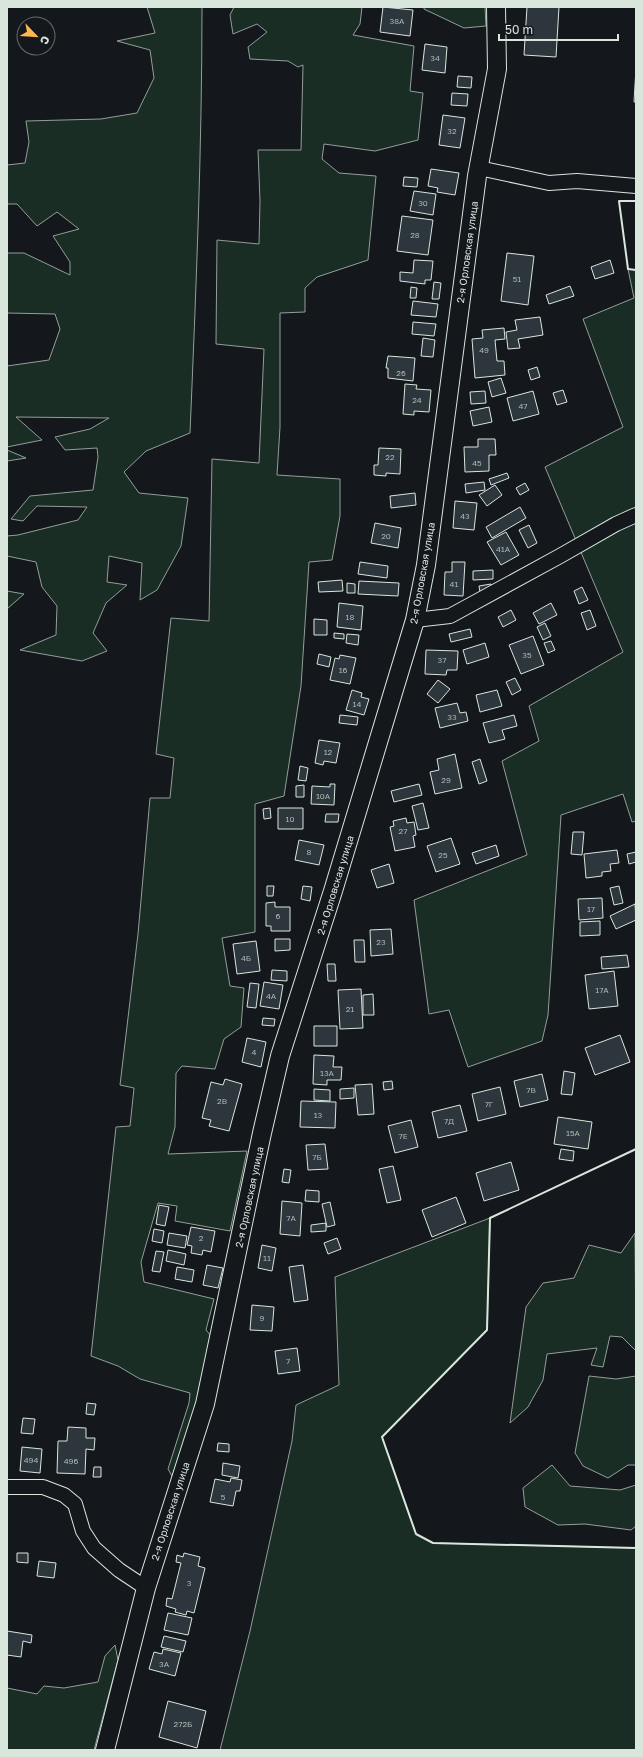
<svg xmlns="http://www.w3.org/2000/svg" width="643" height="1757" font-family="'Golos Text',sans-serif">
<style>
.green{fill:#1a2d24;stroke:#939e99}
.building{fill:#2c363c;stroke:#d8e6dc}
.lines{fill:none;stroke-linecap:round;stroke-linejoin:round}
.minor-casing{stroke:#d8e6dc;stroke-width:16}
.tertiary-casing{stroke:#d8e6dc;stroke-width:20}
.minor{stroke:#14181c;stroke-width:14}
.tertiary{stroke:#14181c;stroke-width:18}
.wall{stroke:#d8e6dc;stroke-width:2}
.labels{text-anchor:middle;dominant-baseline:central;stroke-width:3;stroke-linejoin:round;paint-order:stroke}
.number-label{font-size:8px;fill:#adbab4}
.street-label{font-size:10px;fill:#d8e6dc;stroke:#14181c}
</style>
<rect width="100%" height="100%" fill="#14181c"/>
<path class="green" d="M 147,7 L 202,7 C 202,149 196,291 190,433 L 146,451 L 124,472 L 139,493 L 188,498 L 181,546 L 157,590 L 140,600 L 142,563 L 109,556 L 107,582 L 127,585 L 106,603 L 93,633 L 107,651 L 82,661 L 20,650 L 56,635 L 57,606 L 42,587 L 36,562 L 7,556 L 7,536 L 18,535 L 78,520 L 87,507 L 37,506 L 23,521 L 11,519 L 30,496 L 93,490 L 98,457 L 97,448 L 65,450 L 55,437 L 90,429 L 109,418 L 16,417 L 42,440 L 7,447 L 7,366 L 49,360 L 60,329 L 55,314 L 7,313 L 7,253 L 24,253 L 70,275 L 70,262 L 53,236 L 79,229 L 57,212 L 37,226 L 17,204 L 7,204 L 7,165 L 25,163 L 29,142 L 26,121 L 101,119 L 137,113 L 154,78 L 150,50 L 117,41 L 155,33 Z
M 234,7 L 362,7 L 360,24 L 353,35 L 414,46 L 410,91 L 423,93 L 418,140 L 375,151 L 324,144 L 322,159 L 339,173 L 376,176 L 368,260 L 317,277 L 305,288 L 305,312 L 280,313 L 280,427 L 277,475 L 340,479 L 340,516 L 332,560 L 309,562 L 301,686 L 284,796 L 255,804 L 255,932 L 222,938 L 230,986 L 244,988 L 241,1027 L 224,1039 L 215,1069 L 182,1066 L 176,1073 L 175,1127 L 168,1154 L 247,1151 L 230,1231 L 175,1221 L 177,1206 L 158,1203 L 141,1262 L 144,1282 L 214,1299 L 206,1330 L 212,1337 L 199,1405 L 172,1476 L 168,1469 L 189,1403 L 190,1393 L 140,1379 L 118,1366 L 91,1356 L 116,1127 L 130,1126 L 134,1088 L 120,1085 L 138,934 L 150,798 L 170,798 L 174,758 L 156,754 L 171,618 L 209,621 L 212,459 L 259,463 L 264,349 L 216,344 L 217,240 L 259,244 L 260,201 L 258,150 L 301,150 L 303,65 L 298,67 L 288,61 L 250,59 L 248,47 L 267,32 L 257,24 L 233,34 L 230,15 Z
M 424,7 L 485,7 L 486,26 L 464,28 L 424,9 Z
M 628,269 L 636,270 L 636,821 L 632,822 L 623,794 L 561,815 L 548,1015 L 542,1041 L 468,1067 L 449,1010 L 429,1014 L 414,900 L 527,855 L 502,761 L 539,741 L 529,706 L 623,652 L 545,467 L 623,427 L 583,319 L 634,298 Z
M 7,450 L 26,458 L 7,461 Z
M 7,591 L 24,594 L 7,609 Z
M 490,1218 L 487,1330 L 382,1437 L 416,1534 L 433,1543 L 636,1548 L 636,1750 L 220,1750 L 250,1631 L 292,1441 L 296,1405 L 339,1385 L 335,1277 Z
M 635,1233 L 636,1351 L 622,1337 L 610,1336 L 603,1367 L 591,1365 L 597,1348 L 547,1354 L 543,1380 L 528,1407 L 510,1423 L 526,1307 L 543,1283 L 574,1278 L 589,1245 L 621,1253 Z
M 589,1376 L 616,1379 L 636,1376 L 636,1465 L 628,1465 L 608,1478 L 583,1466 L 575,1453 Z
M 552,1465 L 570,1486 L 620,1490 L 636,1485 L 636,1526 L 631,1530 L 585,1524 L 558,1525 L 525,1507 L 523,1488 Z
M 115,1645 L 118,1660 L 94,1750 L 7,1750 L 7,1688 L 37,1694 L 44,1686 L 64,1688 L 98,1682 L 105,1656 Z"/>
<path class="building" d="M 383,7 L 413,10 L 410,36 L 380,32 Z
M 527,7 L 559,7 L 556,57 L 524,55 Z
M 425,44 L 447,47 L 445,73 L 422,70 Z
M 636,68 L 636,102 L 634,102 Z
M 458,76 L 472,77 L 471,88 L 457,87 Z
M 452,93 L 468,94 L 467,106 L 451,105 Z
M 443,115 L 465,118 L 460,148 L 439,145 Z
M 431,169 L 459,173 L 455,195 L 437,192 L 438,188 L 428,186 Z
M 404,177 L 418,178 L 417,187 L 403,186 Z
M 414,191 L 436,194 L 433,215 L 410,211 Z
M 402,216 L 433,220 L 428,255 L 397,251 Z
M 507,253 L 534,256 L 528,305 L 501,301 Z
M 414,260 L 433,261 L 431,280 L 425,280 L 425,284 L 400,281 L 400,272 L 413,273 Z
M 610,260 L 614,273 L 595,279 L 591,267 Z
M 434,282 L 441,283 L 439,299 L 432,299 Z
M 570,286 L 574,296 L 549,304 L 546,295 Z
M 411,287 L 417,288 L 416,298 L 410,298 Z
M 413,301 L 438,304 L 436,317 L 411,315 Z
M 540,317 L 543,335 L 518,339 L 520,348 L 508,349 L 506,332 L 517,330 L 515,320 Z
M 413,322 L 436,324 L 434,336 L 412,334 Z
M 504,328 L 505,339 L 495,340 L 497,361 L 504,361 L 505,375 L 475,378 L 472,339 L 483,338 L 482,330 Z
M 423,338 L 435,340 L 433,357 L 421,356 Z
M 388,356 L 415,358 L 413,381 L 388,378 L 388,368 L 386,368 Z
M 537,367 L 540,377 L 531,380 L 528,370 Z
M 501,378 L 506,393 L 492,397 L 488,382 Z
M 405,384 L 417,385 L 416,389 L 431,390 L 429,412 L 414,411 L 414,415 L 403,414 Z
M 563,390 L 567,402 L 557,405 L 553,393 Z
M 485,391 L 486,403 L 471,404 L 470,392 Z
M 533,391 L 539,414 L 513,421 L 507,398 Z
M 489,407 L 492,422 L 473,426 L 470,411 Z
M 478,439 L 495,439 L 496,455 L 489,455 L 489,471 L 465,472 L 464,447 L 478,447 Z
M 379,448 L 401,449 L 400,474 L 386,473 L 386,476 L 374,475 L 374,465 L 378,465 Z
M 507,473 L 509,478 L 491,485 L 489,479 Z
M 484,482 L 485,490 L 466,493 L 465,484 Z
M 525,483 L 529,490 L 520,495 L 516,488 Z
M 495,485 L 502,495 L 487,506 L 479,495 Z
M 415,493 L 416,505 L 391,508 L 390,496 Z
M 455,501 L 477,503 L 474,530 L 453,528 Z
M 520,507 L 526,518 L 492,538 L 486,527 Z
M 375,523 L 401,528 L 398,548 L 371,543 Z
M 529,525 L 537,543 L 528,548 L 519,530 Z
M 506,532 L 519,555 L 501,565 L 487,542 Z
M 360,562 L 388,566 L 387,578 L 358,574 Z
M 452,562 L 465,562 L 463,596 L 444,595 L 445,572 L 452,572 Z
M 493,570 L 493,579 L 473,580 L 473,571 Z
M 342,580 L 343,591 L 319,592 L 318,582 Z
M 359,581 L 399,583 L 398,596 L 358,594 Z
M 347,583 L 355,584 L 355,593 L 347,593 Z
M 491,584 L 492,590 L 480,592 L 479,586 Z
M 582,587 L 588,600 L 579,604 L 574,591 Z
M 339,603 L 363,606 L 361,630 L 337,627 Z
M 551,603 L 557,615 L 539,624 L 533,613 Z
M 511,610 L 516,620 L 503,627 L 498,617 Z
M 590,610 L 596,626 L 587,630 L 581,613 Z
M 314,619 L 327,620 L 327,635 L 314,635 Z
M 545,623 L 551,636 L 543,640 L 537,627 Z
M 470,629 L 472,637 L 451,642 L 449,634 Z
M 334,633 L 344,634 L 344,639 L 334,638 Z
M 347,634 L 359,635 L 358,645 L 346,643 Z
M 533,636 L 544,665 L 521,674 L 509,645 Z
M 551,641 L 555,650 L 548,653 L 544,643 Z
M 485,643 L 489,657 L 467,664 L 463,650 Z
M 426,650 L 458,651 L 457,670 L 447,670 L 446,675 L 425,674 Z
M 319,654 L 331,657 L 329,667 L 317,664 Z
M 340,655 L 356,658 L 350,684 L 330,680 L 335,658 L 339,659 Z
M 515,678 L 521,690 L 512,695 L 506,682 Z
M 438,680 L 450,689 L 438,703 L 427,694 Z
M 352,690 L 362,693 L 361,697 L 369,699 L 364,715 L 346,710 Z
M 497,690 L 502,706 L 480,712 L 476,695 Z
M 457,703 L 460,713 L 466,712 L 468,721 L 440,728 L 435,708 Z
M 340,715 L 358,717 L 357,725 L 339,723 Z
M 514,715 L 517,726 L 502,730 L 505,739 L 489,743 L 483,723 Z
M 319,740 L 340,743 L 336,763 L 324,761 L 323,765 L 315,763 Z
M 455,754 L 462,788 L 435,794 L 430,772 L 439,770 L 437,759 Z
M 480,759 L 487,781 L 479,784 L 472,762 Z
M 300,766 L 308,768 L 306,781 L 298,780 Z
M 330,784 L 335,784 L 334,805 L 311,804 L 312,786 L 330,787 Z
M 419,784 L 422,795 L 394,802 L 391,791 Z
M 304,785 L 304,797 L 296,797 L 296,786 Z
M 423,803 L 429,828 L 418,830 L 412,806 Z
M 270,808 L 271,818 L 264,819 L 263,809 Z
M 278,808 L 303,808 L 303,829 L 278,829 Z
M 326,814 L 339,814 L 338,822 L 325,822 Z
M 406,818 L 407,823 L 414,822 L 416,835 L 413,836 L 415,847 L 395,851 L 390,827 L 394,826 L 393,821 Z
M 573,832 L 584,832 L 582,855 L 571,854 Z
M 451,838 L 460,864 L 436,872 L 427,846 Z
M 299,840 L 324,845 L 319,865 L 295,860 Z
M 496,845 L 499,856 L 476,864 L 472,853 Z
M 617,850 L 619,863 L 610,864 L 611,871 L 602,872 L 602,876 L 586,878 L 584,854 Z
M 636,852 L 636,862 L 629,864 L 627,854 Z
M 389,864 L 394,883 L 377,888 L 371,870 Z
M 267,886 L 274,886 L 273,896 L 267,896 Z
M 303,886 L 312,887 L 310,901 L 301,899 Z
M 619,886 L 623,903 L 614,905 L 610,888 Z
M 602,898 L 603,918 L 579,920 L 578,899 Z
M 275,902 L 275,907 L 290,907 L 290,931 L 271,931 L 271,926 L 266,926 L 266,903 Z
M 635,904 L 636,920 L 616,929 L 610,916 Z
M 600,921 L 600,935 L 580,936 L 580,922 Z
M 391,929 L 393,954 L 371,956 L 370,930 Z
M 275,939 L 290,939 L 290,950 L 275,951 Z
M 354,940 L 364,940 L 365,962 L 355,962 Z
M 256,941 L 260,971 L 237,974 L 233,944 Z
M 627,955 L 629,967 L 602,969 L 601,957 Z
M 327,964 L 335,964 L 336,981 L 328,981 Z
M 272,970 L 287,971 L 287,981 L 271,980 Z
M 614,971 L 618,1006 L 589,1009 L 585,975 Z
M 264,982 L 283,985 L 279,1009 L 260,1006 Z
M 250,983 L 259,984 L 256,1008 L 247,1007 Z
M 361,989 L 363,1028 L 340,1029 L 338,990 Z
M 373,994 L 374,1015 L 363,1015 L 363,995 Z
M 263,1018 L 275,1019 L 274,1026 L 262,1025 Z
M 314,1026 L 337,1026 L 337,1046 L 314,1046 Z
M 620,1035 L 630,1062 L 595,1075 L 585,1048 Z
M 247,1038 L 266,1042 L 261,1067 L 242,1062 Z
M 314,1055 L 334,1056 L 333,1067 L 342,1067 L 341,1080 L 327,1080 L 327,1085 L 313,1084 Z
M 564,1071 L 575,1073 L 572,1095 L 561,1094 Z
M 542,1074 L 548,1100 L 520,1107 L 514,1081 Z
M 225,1079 L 242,1084 L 229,1131 L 209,1126 L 211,1120 L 202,1118 L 211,1082 L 223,1085 Z
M 392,1081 L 393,1089 L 384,1090 L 383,1082 Z
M 372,1084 L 374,1114 L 358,1115 L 355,1085 Z
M 500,1087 L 506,1114 L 478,1121 L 472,1094 Z
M 354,1088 L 354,1098 L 340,1099 L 340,1089 Z
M 314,1089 L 330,1090 L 330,1101 L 314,1100 Z
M 301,1101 L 336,1102 L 335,1128 L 300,1127 Z
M 460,1105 L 467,1131 L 438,1138 L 432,1112 Z
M 558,1117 L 592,1122 L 588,1149 L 554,1144 Z
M 411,1120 L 418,1147 L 395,1153 L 388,1126 Z
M 325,1144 L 328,1169 L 308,1170 L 306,1145 Z
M 561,1149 L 574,1151 L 573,1161 L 559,1159 Z
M 511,1162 L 519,1190 L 484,1201 L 476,1173 Z
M 393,1166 L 401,1200 L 387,1203 L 379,1169 Z
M 284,1169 L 291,1170 L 289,1183 L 282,1182 Z
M 306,1190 L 319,1191 L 319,1202 L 305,1201 Z
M 456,1197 L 466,1223 L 432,1237 L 422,1210 Z
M 282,1201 L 302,1203 L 300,1236 L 280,1234 Z
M 330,1202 L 335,1225 L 327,1227 L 322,1204 Z
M 159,1205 L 169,1207 L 165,1226 L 156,1224 Z
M 326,1223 L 326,1231 L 311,1232 L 311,1225 Z
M 191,1227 L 215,1231 L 211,1252 L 203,1250 L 202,1255 L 191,1253 L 192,1246 L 187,1245 Z
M 154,1229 L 164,1231 L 162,1243 L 152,1241 Z
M 169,1233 L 187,1236 L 185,1248 L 167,1245 Z
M 337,1238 L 341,1249 L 328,1254 L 324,1243 Z
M 262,1245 L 276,1248 L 272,1271 L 258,1268 Z
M 168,1250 L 186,1254 L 184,1265 L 166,1261 Z
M 156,1251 L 164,1252 L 160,1272 L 152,1271 Z
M 207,1265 L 223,1268 L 218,1288 L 203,1285 Z
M 303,1265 L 308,1300 L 294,1302 L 289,1267 Z
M 177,1267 L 194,1270 L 192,1282 L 175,1279 Z
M 252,1305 L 274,1307 L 272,1331 L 250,1330 Z
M 297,1348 L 300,1371 L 278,1374 L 275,1351 Z
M 87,1403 L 96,1404 L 94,1415 L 86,1414 Z
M 23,1418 L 35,1419 L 33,1434 L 21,1433 Z
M 68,1427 L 86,1428 L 86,1438 L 95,1438 L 94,1450 L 86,1449 L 85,1474 L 57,1473 L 58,1441 L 67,1441 Z
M 218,1443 L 229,1444 L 229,1452 L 217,1451 Z
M 22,1447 L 42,1449 L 40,1473 L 20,1471 Z
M 223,1463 L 240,1466 L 238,1478 L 222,1475 Z
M 94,1467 L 101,1467 L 101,1477 L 93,1477 Z
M 231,1478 L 242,1480 L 240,1491 L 236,1491 L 233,1506 L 210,1502 L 215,1479 L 230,1482 Z
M 17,1553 L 28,1553 L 28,1563 L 17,1562 Z
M 184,1553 L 200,1557 L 198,1566 L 205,1568 L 194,1613 L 187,1611 L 186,1615 L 175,1612 L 176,1609 L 166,1606 L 167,1598 L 172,1599 L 181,1563 L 176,1562 L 177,1555 L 183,1557 Z
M 39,1561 L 56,1563 L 54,1578 L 37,1576 Z
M 168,1613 L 192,1618 L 188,1635 L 164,1630 Z
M 7,1631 L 32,1635 L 31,1643 L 23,1641 L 21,1657 L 7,1655 Z
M 164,1636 L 186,1641 L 183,1652 L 161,1647 Z
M 163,1649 L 181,1653 L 175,1676 L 149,1669 L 154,1652 L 162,1654 Z
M 168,1701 L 206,1711 L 197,1748 L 159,1737 Z"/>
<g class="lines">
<defs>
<path id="minor" d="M 479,168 L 549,183 L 577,181 L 636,186
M 415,620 L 450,616 L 560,556 L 616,524 L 636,515
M 7,1487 L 43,1487 L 64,1495 L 75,1504 L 83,1531 L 94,1548 L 119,1570 L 146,1588"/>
<path id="tertiary" d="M 105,1750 L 146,1588 L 205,1404 L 262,1133 L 280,1056 L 333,891 L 415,620 L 426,565 L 477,176 L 497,69 L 496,7"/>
</defs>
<use href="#minor" class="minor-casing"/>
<use href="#tertiary" class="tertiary-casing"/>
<use href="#minor" class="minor"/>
<use href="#tertiary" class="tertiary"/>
<path class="wall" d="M 636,201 L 619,201 L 628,269 L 636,270
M 636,1149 L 490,1218 L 487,1330 L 382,1437 L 416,1534 L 433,1543 L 636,1548"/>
</g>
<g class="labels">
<g class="number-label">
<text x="397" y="21">38А</text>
<text x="435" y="58">34</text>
<text x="452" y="131">32</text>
<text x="423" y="203">30</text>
<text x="415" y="235">28</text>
<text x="517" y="279">51</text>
<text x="484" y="350">49</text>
<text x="401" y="373">26</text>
<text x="417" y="400">24</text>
<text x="523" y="406">47</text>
<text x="390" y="457">22</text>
<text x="477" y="463">45</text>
<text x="465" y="516">43</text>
<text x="386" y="536">20</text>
<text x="503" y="549">41А</text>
<text x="454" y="584">41</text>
<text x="350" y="617">18</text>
<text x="527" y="655">35</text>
<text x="442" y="660">37</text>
<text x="343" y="670">16</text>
<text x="357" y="704">14</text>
<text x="452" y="717">33</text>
<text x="328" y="752">12</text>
<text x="446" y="780">29</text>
<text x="323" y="796">10А</text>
<text x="290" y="819">10</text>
<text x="403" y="831">27</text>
<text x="309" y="852">8</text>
<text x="443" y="855">25</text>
<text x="591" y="909">17</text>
<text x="278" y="916">6</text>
<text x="381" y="942">23</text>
<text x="246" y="958">4Б</text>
<text x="602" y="990">17А</text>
<text x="271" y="996">4А</text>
<text x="350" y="1009">21</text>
<text x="254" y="1052">4</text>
<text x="327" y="1073">13А</text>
<text x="531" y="1090">7В</text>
<text x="222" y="1101">2В</text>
<text x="489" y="1104">7Г</text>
<text x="318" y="1115">13</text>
<text x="449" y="1121">7Д</text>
<text x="573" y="1133">15А</text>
<text x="403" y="1136">7Е</text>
<text x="317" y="1157">7Б</text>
<text x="291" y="1218">7А</text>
<text x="201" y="1238">2</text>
<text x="267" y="1258">11</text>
<text x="262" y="1318">9</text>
<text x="288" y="1361">7</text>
<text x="31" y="1460">494</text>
<text x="71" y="1461">496</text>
<text x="223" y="1497">5</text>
<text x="189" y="1583">3</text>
<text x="164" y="1664">3А</text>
<text x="183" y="1724">272Б</text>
</g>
<g class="street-label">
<text transform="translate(467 252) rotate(-82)">2-я Орловская улица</text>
<text transform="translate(422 573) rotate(-80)">2-я Орловская улица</text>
<text transform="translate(335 885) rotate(-73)">2-я Орловская улица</text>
<text transform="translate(249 1197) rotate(-78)">2-я Орловская улица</text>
<text transform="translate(170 1511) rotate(-72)">2-я Орловская улица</text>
</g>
</g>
<rect width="643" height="1757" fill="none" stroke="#d8e6dc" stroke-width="16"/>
<g transform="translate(36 36) rotate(115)"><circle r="19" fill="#14181c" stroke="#626a69"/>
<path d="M0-3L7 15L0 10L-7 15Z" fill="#ffb74d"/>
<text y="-6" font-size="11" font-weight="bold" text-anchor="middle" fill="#d8e6dc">С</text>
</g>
<path d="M499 34v6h119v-6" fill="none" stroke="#d8e6dc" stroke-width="2"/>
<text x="505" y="34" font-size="12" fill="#d8e6dc" stroke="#14181c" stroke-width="3" paint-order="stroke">50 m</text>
</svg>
